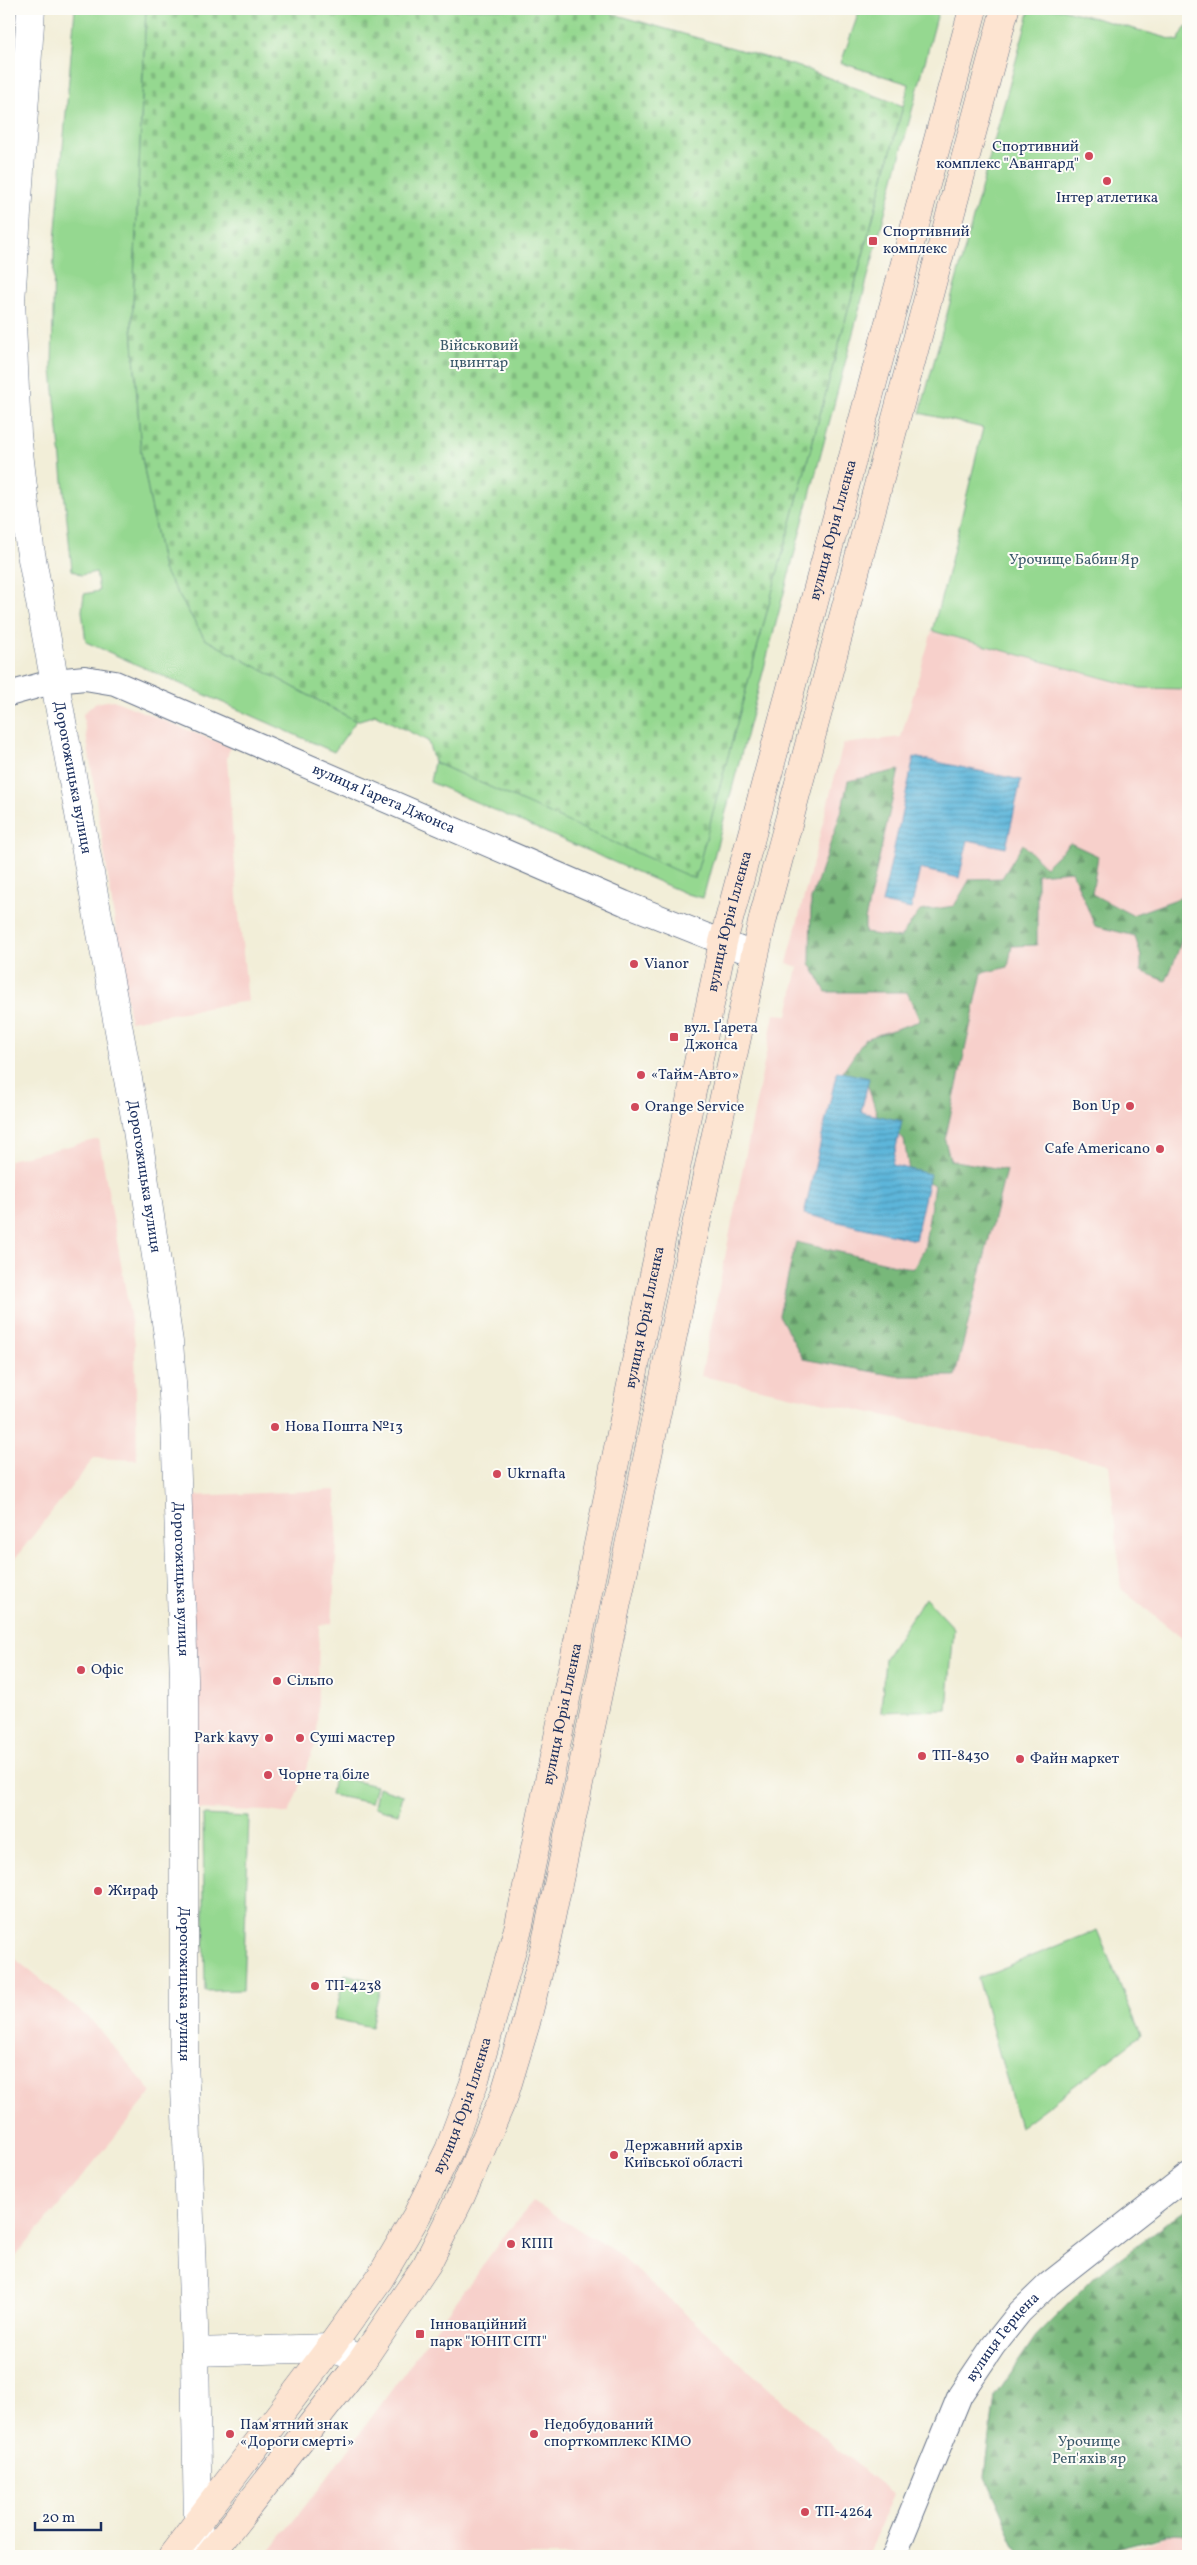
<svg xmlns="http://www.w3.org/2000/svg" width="1197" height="2565" font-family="Vollkorn,serif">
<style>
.built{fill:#f7d0cb}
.green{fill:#95d890;stroke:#588477}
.forest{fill:url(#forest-firs);stroke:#4a746c}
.cemetery{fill:url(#cemetery-stones);stroke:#588477}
.water{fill:url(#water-rules);stroke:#3c729c}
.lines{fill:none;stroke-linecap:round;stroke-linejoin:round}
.minor-casing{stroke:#667289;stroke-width:26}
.tertiary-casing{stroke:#667289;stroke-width:29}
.secondary-casing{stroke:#667289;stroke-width:29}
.minor{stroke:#fff;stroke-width:24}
.tertiary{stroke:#fff;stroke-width:28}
.secondary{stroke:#fde4d1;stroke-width:28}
.poi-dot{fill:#d1495b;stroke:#fdfcf7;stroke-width:2}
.labels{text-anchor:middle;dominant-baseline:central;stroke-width:4;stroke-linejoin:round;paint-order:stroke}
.poi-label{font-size:15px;fill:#1b2f5e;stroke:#fdfcf7;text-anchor:start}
.park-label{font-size:15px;fill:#3a596a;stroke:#fdfcf7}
.street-label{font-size:15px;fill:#1b2f5e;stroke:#fdfcf7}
</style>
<defs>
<pattern id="forest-firs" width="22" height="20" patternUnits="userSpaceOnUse" patternTransform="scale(1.25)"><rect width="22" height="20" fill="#78b87a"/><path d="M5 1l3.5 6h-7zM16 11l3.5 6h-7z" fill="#629667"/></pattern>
<pattern id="cemetery-stones" width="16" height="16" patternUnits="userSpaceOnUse" patternTransform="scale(1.25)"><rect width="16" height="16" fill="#95d890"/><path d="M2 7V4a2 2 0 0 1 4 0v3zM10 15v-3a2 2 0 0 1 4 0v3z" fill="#80ba7f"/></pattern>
<pattern id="water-rules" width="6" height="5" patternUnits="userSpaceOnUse" patternTransform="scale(1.25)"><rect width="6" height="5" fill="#5db6da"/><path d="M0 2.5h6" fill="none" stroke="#4c94b4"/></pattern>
</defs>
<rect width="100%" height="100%" fill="#fdfcf7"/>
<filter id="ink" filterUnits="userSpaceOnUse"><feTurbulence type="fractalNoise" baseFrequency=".02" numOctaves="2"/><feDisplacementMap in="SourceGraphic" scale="10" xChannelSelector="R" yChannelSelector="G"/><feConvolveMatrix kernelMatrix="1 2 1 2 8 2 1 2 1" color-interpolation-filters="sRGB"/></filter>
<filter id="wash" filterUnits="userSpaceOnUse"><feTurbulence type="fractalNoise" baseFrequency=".0096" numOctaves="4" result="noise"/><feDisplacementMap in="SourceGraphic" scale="20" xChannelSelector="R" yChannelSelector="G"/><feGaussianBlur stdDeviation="1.12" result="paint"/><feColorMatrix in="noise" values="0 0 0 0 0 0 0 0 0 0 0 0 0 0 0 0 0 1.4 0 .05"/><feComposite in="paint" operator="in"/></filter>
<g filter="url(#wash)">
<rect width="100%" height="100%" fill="#f2eed8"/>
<path class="built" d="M 932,631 L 1140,688 L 1188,689 L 1188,1643 L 1121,1589 L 1109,1464 L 701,1376 L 774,1014 L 788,1015 L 798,967 L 787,963 L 843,744 L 901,737 Z
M 113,700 L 230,747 L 227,758 L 237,895 L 248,1001 L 130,1021 L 83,714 L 95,703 Z
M 99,1139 L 135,1343 L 137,1460 L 94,1458 L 9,1566 L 9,1160 Z
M 336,1490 L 337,1543 L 332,1623 L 319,1625 L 317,1740 L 289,1814 L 268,1811 L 190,1809 L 188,1496 Z
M 9,1954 L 91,2020 L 152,2092 L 9,2265 Z
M 533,2202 L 616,2252 L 839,2451 L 894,2494 L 867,2556 L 265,2556 L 322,2485 L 507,2232 Z
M 1175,2533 L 1188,2534 L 1188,2556 L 1110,2556 Z"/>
<path class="green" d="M 75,9 L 146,9 L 132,327 L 141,452 L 163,569 L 205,639 L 356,721 L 334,752 L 86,642 L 82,611 L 84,594 L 99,591 L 96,572 L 81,575 L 72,570 L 52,370 L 54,252 Z
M 860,9 L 939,9 L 703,898 L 687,894 L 430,782 L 434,762 L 695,878 L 909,84 L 841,63 Z
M 1030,9 L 1062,9 L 1178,41 L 1186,26 L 1188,27 L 1188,689 L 1140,688 L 932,631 L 947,577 L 983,428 L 920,413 Z
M 925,1597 L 954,1628 L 947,1710 L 881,1712 L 885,1658 Z
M 334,1776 L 376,1786 L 371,1803 L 331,1795 Z
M 378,1787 L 403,1795 L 398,1814 L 374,1807 Z
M 203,1815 L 249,1817 L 243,1990 L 205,1991 Z
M 1097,1930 L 1141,2035 L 1020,2127 L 978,1978 Z
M 345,1974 L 381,1983 L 371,2027 L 334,2019 Z"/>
<path class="forest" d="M 899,770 L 865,920 L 865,933 L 900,938 L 920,911 L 954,906 L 970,879 L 1002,878 L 1023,844 L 1045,867 L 1070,843 L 1098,856 L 1092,894 L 1132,915 L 1188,895 C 1188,926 1178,954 1166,981 L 1141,971 L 1141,957 L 1135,936 L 1095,926 L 1072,871 L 1037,874 L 1037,945 L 1012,946 L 1008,967 L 982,973 L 945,1140 L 950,1160 L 1006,1170 L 955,1376 L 896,1376 L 803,1359 L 779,1315 L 796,1242 L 913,1269 L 924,1250 L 934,1185 L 909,1171 L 904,1139 L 878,1118 L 868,1086 L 842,1073 L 865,1039 L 920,1021 L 907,992 L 826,992 L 810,963 L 811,899 L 841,813 L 848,781 Z
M 1188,2207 L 1188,2534 L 1175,2533 L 1085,2556 L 1021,2556 L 985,2476 L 995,2396 L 1036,2336 L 1095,2277 Z"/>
<path class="cemetery" d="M 146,9 L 596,9 L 803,68 L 903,106 L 695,879 L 434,762 L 428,741 L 376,715 L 356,721 L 205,639 L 163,569 L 141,452 L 132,327 Z"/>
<path class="water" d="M 914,757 L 1021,780 L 1006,848 L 968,840 L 959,878 L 920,869 L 911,909 L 882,903 Z
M 837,1071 L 869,1078 L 861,1112 L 902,1121 L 892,1165 L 930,1174 L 915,1240 L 804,1214 Z"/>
</g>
<g filter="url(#ink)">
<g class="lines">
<defs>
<g id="minor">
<path id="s1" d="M 9,694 L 55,681 L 85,678 L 115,683 L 624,903 L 755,955"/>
<path id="s2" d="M 894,2556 L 960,2395 L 993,2346 L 1020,2312 L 1049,2284 L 1188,2175"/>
</g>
<g id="tertiary">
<path id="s3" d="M 31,9 L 11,301 L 17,435 L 30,548 L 135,1117 L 169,1342 L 175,1423 L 184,1678 L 184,2060 L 195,2352 L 198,2525 L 202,2556"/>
<path d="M 195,2352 L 330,2348 L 363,2359"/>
</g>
<g id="secondary">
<path id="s4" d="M 172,2556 L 330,2348 L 380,2278 L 417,2215 L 449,2150 L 474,2083 L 519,1925 L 723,942 L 973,9"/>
<path d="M 209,2556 L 363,2359 L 427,2264 L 461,2196 L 504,2096 L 526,2023 L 547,1937 L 695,1230 L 763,918 L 1005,9"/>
</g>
</defs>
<use href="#minor" class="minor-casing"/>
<use href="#tertiary" class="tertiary-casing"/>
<use href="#secondary" class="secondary-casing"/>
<use href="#minor" class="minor"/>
<use href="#tertiary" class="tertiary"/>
<use href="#secondary" class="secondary"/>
</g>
</g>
<g class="poi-dot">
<circle cx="1089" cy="156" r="5"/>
<circle cx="1107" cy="181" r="5"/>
<rect x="868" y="236" width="10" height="10" rx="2.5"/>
<circle cx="634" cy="964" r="5"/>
<rect x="669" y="1032" width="10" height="10" rx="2.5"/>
<circle cx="641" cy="1075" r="5"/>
<circle cx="1130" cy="1106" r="5"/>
<circle cx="635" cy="1107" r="5"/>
<circle cx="1160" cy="1149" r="5"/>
<circle cx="275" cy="1427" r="5"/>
<circle cx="497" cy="1474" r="5"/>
<circle cx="81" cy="1670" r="5"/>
<circle cx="277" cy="1681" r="5"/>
<circle cx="269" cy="1738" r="5"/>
<circle cx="300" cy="1738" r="5"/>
<circle cx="922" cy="1756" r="5"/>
<circle cx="1020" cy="1759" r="5"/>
<circle cx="268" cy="1775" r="5"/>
<circle cx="98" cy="1891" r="5"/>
<circle cx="315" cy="1986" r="5"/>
<circle cx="614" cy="2155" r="5"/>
<circle cx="511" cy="2244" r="5"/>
<rect x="415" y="2329" width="10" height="10" rx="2.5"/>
<circle cx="230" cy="2434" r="5"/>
<circle cx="534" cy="2434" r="5"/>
<circle cx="805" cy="2512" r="5"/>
</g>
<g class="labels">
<g class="poi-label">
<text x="1079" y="147" text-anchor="end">Спортивний<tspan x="1079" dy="17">комплекс "Авангард"</tspan></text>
<text x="1107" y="198" text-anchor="middle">Інтер атлетика</text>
<text x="883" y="232">Спортивний<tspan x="883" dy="17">комплекс</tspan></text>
<text x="644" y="964">Vianor</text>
<text x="684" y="1028">вул. Ґарета<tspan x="684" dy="17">Джонса</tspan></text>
<text x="651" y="1075">«Тайм-Авто»</text>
<text x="1120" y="1106" text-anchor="end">Bon Up</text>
<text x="645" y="1107">Orange Service</text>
<text x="1150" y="1149" text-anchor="end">Cafe Americano</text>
<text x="285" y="1427">Нова Пошта №13</text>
<text x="507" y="1474">Ukrnafta</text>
<text x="91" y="1670">Офіс</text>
<text x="287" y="1681">Сільпо</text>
<text x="259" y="1738" text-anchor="end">Park kavy</text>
<text x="310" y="1738">Суші мастер</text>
<text x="932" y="1756">ТП-8430</text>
<text x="1030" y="1759">Файн маркет</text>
<text x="278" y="1775">Чорне та біле</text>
<text x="108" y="1891">Жираф</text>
<text x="325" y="1986">ТП-4238</text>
<text x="624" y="2146">Державний архів<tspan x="624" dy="17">Київської області</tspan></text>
<text x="521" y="2244">КПП</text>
<text x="430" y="2325">Інноваційний<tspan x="430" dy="17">парк "ЮНІТ СІТІ"</tspan></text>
<text x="240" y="2425">Пам'ятний знак<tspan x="240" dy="17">«Дороги смерті»</tspan></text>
<text x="544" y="2425">Недобудований<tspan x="544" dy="17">спорткомплекс КІМО</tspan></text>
<text x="815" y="2512">ТП-4264</text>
</g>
<g class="park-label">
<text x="479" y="346">Військовий<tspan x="479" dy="17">цвинтар</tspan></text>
<text x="1074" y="560">Урочище Бабин Яр</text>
<text x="1089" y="2442">Урочище<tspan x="1089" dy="17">Реп'яхів яр</tspan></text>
</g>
<g class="street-label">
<text stroke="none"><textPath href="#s4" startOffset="2159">вулиця Юрія Іллєнка</textPath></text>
<text stroke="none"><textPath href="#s3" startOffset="774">Дорогожицька вулиця</textPath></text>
<text stroke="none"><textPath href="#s1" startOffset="401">вулиця Ґарета Джонса</textPath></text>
<text stroke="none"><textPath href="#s4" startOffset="1754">вулиця Юрія Іллєнка</textPath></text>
<text stroke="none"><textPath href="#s3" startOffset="1179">Дорогожицька вулиця</textPath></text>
<text stroke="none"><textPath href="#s4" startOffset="1349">вулиця Юрія Іллєнка</textPath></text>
<text stroke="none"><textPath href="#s3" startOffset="1584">Дорогожицька вулиця</textPath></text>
<text stroke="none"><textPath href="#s4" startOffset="944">вулиця Юрія Іллєнка</textPath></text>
<text stroke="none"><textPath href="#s3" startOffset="1989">Дорогожицька вулиця</textPath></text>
<text stroke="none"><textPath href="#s4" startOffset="539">вулиця Юрія Іллєнка</textPath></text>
<text stroke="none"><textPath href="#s2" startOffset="246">вулиця Герцена</textPath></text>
</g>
</g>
<rect width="1197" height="2565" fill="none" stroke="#fdfcf7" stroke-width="30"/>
<path d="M35 2522v8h66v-8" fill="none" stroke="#1b2f5e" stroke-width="2.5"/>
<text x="42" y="2522" font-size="15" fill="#1b2f5e" stroke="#fdfcf7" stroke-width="4" paint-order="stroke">20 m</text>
</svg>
